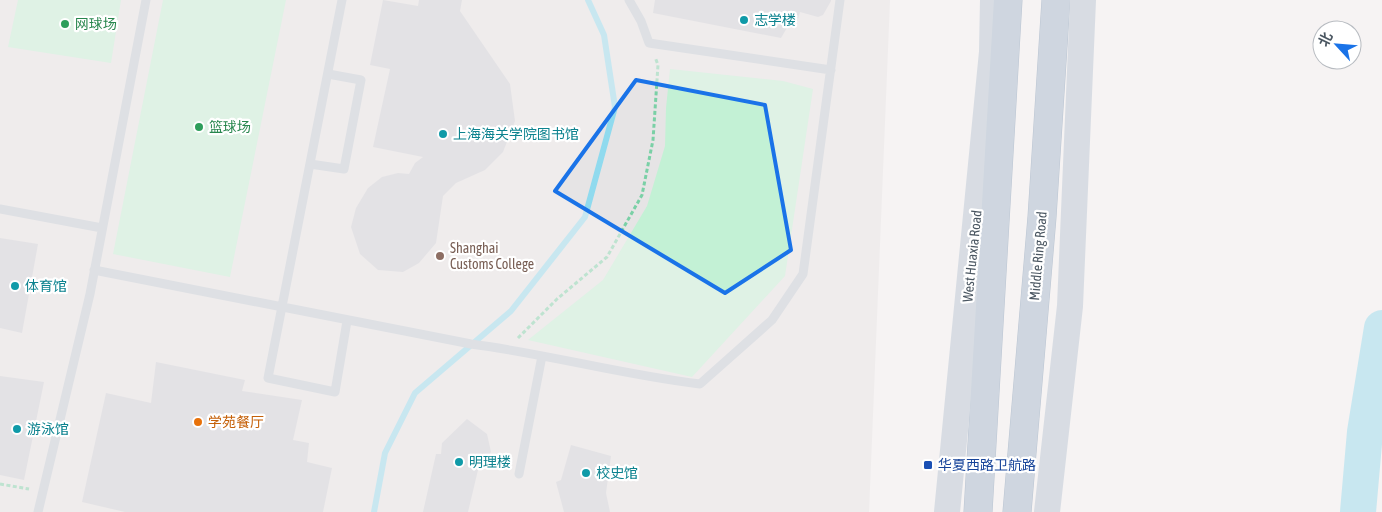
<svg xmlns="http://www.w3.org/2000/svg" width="1382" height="512" font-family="'Asap Condensed','Noto Sans SC',sans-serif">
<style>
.education{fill:#e6e4e5}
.green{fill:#c3f1d5}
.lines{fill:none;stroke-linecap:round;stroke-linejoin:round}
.stream{stroke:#90daee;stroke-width:6}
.river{stroke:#90daee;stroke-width:36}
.building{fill:#cdcfd5}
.trunk-casing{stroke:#7690ad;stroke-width:29}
.path{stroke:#7ad0a6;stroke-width:3;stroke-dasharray:4 2.5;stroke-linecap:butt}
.service{stroke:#c1cad2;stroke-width:9}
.primary{stroke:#b3c2d1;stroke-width:26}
.trunk{stroke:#9fb4c9;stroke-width:28}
.marked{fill:none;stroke:#1a73e8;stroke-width:4;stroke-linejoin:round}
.culture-dot{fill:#0f9aa8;stroke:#fff;stroke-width:2}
.leisure-dot{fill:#2e9e5b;stroke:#fff;stroke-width:2}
.education-dot{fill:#8d6e63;stroke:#fff;stroke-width:2}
.food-dot{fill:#e8710a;stroke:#fff;stroke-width:2}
.transit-dot{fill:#1a4fb4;stroke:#fff;stroke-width:2}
.labels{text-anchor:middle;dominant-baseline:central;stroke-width:4.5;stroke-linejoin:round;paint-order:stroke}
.culture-label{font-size:14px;fill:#0d838f;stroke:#fff;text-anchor:start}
.leisure-label{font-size:14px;fill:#27864d;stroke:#fff;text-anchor:start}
.education-label{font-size:14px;fill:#785e54;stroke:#fff;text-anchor:start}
.street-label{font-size:14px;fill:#4a5661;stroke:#fff}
.food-label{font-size:14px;fill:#c56008;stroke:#fff;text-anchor:start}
.transit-label{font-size:14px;fill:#164399;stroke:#fff;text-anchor:start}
</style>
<rect width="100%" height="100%" fill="#f5f3f3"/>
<path class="education" d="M 0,0 L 890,0 L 869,512 L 0,512 Z"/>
<path class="green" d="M 18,0 L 121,0 L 111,63 L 8,47 Z
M 163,0 L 286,0 L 230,277 L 113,254 Z
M 670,69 L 783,81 L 813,89 L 785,276 L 692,377 L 528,340 L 603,280 L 647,206 L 665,146 L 666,108 Z"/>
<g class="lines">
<path class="stream" d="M 374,512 L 385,453 L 415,393 L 511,311 L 585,217 L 615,107 L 604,35 L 588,0"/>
<path class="river" d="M 1358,512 L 1365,432 L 1382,328"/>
</g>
<path class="building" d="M 383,0 L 418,6 L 419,0 L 462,0 L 460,11 L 510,84 L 515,121 L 503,152 L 485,170 L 456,183 L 443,196 L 436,243 L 419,263 L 403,272 L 378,270 L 360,254 L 351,227 L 356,208 L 368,188 L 382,177 L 398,173 L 409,174 L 415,163 L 423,157 L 373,147 L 390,69 L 370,65 Z
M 655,0 L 831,0 L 831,1 L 823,15 L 818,17 L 800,12 L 796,26 L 788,26 L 781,38 L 653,13 Z
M 0,238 L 38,244 L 22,333 L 0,328 Z
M 156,362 L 245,380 L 242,391 L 302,400 L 293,440 L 309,443 L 307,462 L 332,468 L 323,512 L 125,512 L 82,502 L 106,393 L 151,403 Z
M 0,376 L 44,382 L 24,480 L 0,475 Z
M 467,419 L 487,434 L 491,452 L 478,470 L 468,512 L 423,512 L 436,454 L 441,454 L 442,443 Z
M 571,445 L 611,456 L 606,493 L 610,512 L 564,512 L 556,482 L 561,480 Z"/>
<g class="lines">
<defs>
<path id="trunk" d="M 978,512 L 1008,0
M 1017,512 L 1042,217 L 1056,0"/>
</defs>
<use href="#trunk" class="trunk-casing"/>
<path class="path" d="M 518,338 L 557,299 L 607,257 L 642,195 L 653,140 L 658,65 L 655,57
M 0,484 L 29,489"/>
<path class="service" d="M 342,0 L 268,378 L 335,392 L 347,321
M 629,0 L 641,21 L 649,43 L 831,70
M 310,164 L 344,169 L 361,80 L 328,74
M 0,209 L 102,228
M 94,270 L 471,344 C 548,354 623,375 700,384 L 772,320 L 803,274 L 840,0
M 519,474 L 542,356
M 38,512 L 90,294 L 146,0"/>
<path class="primary" d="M 947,512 L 992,52 L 993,0
M 1047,512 L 1070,306 L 1083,0"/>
<use href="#trunk" class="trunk"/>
</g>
<path d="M0 0H1382V512H0ZM 636,80 L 765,105 L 791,250 L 725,293 L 555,191 Z" fill="#f5f3f3" fill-opacity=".55" fill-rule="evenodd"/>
<path class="marked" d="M 636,80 L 765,105 L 791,250 L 725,293 L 555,191 Z"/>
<g class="culture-dot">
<circle cx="744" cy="20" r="5"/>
<circle cx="443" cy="134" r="5"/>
<circle cx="15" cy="286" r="5"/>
<circle cx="17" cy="429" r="5"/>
<circle cx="459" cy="462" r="5"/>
<circle cx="586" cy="473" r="5"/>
</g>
<g class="leisure-dot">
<circle cx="65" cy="24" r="5"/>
<circle cx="199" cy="127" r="5"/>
</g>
<circle class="education-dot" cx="440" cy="256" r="5"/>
<circle class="food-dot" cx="198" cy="422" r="5"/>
<rect class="transit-dot" x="923" y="460" width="10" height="10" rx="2.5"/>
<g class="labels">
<g class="culture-label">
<text x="754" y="20">志学楼</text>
<text x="453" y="134">上海海关学院图书馆</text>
<text x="25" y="286">体育馆</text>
<text x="27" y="429">游泳馆</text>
<text x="469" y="462">明理楼</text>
<text x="596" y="473">校史馆</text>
</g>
<g class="leisure-label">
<text x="75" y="24">网球场</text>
<text x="209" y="127">篮球场</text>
</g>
<g class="education-label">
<text x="450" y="248">Shanghai<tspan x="450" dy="16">Customs College</tspan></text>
</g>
<g class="street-label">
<text transform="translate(972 256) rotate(-84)">West Huaxia Road</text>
<text transform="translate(1038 256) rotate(-85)">Middle Ring Road</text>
</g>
<g class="food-label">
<text x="208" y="422">学苑餐厅</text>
</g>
<g class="transit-label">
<text x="938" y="465">华夏西路卫航路</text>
</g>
</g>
<g transform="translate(1337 45) rotate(296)"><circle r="24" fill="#ffffff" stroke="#b7bbc0"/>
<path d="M0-4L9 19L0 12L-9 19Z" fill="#1a73e8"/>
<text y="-8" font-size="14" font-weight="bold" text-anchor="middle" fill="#4a5661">北</text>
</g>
</svg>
